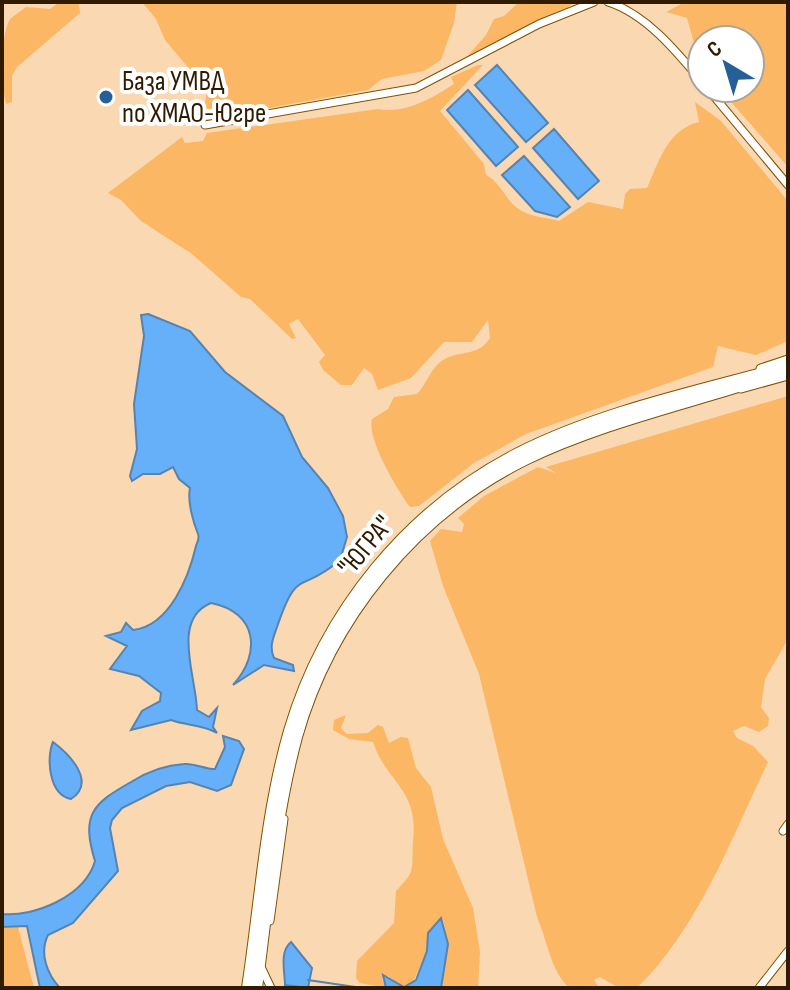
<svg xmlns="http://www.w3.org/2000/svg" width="790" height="990" font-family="'Sofia Sans Condensed',sans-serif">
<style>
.green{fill:#fbb764}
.water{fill:#66b0f9;stroke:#5683af;stroke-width:2}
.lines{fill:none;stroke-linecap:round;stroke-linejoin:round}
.stream{stroke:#5683af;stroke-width:2}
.minor-casing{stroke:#815000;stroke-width:9}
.major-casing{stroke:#815000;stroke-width:11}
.highway-casing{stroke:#815000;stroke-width:12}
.minor{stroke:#fff;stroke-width:7}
.major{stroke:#fff;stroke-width:9}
.highway{stroke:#fff;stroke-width:10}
.poi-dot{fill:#256098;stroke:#fff;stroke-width:3}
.labels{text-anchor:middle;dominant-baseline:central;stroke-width:8;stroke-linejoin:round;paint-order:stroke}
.poi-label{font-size:28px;fill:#301b01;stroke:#fff;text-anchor:start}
.street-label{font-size:28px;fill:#301b01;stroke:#fff}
</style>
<rect width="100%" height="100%" fill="#fad8b2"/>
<path class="green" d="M 142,2 L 457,2 L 454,23 L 441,60 L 424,71 L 382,79 L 368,90 L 214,118 L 204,110 L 207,90 L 165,40 L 156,19 Z
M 519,2 L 573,2 L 566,10 L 464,60 L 486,35 L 494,19 L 504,16 Z
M 685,2 L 788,2 L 788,167 L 719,88 L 750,88 L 750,40 L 702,40 L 702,46 L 694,43 L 687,18 L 666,12 Z
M 58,3 L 79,4 L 80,13 L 17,67 L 12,76 L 12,102 L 6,104 C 1,83 0,37 10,19 C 15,15 21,11 26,7 L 50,9 Z
M 478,65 L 483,65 L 440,111 L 484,164 L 486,175 C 502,183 506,203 522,211 C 532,217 548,218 559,221 L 588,202 L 623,209 L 625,194 L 630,189 L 647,188 C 659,161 668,129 699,122 L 695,102 L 721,121 L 788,201 L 788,341 L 756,355 L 718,346 L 713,367 L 526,434 L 474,463 L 419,506 L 410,507 C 398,491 366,438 372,419 L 388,409 L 394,397 L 417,394 C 428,383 430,367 445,359 C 461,350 478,357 490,338 L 488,320 L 472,342 L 444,342 L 411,378 L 378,390 L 372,374 L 364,368 L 352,385 L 341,385 L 323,370 L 319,362 L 325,355 L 298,319 L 289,324 L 296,338 L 292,339 L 250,299 L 241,297 L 192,254 L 141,221 L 121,200 L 108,193 L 182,137 L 185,143 L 203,141 L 207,133 L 378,109 C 405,114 431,99 454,84 L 451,77 Z
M 788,396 L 788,639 L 765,679 L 761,707 L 769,718 L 768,726 L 759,732 L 744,726 L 733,731 L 737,738 L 753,746 L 768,762 C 731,839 699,927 637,988 L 619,988 L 600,977 L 594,980 L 599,988 L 569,988 C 550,969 548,942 537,917 L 479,674 L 443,586 L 430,541 L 441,529 L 462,532 L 464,524 L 458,518 L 484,496 L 538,467 L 556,473 L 546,467 Z
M 346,715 L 341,728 L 347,734 L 368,733 L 378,725 L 383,727 L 389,743 L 401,737 L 408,738 L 416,768 L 431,787 L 443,839 L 473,908 L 480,952 L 478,988 L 441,988 L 448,944 L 443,919 L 428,933 L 427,951 L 412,984 L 400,986 L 388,976 L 382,979 L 386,988 L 360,983 L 356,978 L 357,961 L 394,923 L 396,891 C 417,869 411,872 413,842 C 419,788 387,784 373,742 L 349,739 L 333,730 L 334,720 Z
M 18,927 L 34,988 L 2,988 L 2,928 Z"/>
<path class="water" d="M 497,65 L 548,123 L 526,142 L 475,85 Z
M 468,90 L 518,147 L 496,166 L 447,110 Z
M 554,129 L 599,181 L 578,199 L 533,148 Z
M 524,156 L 570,207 L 557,217 L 535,211 L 502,175 Z
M 148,314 L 190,331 L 225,372 L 283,416 L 302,457 L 328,488 L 343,516 L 347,537 L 340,560 C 300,595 298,565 277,627 C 273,638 269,647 274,658 L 293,665 L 294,671 L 264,665 L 233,685 C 262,653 257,612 211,603 C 171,619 196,676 197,710 L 209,717 L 217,708 L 213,727 L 217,733 C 202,724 187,726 171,720 L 131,730 L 142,711 L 160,701 L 161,693 L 139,676 L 110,669 L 127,646 L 106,636 L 121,632 L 126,623 L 133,630 C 170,626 189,576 196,546 C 197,542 200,539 198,534 C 194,524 187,502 190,488 L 179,479 L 173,467 L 160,474 L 143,474 L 132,481 L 130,476 L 137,449 L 134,404 L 144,336 L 141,315 Z
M 223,736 L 239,741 L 244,749 L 231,785 L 217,791 L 190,782 L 166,786 L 122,808 L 112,820 L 110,828 L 118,871 L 73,923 L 48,935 C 39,953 47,974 60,988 L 40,988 L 27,926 L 2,927 L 2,914 C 35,917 85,896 95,861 C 81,815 92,804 131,782 C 147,772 165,765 184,764 C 195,763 204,769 215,769 L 225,747 Z
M 53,742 C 69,754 97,782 71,799 C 49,795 46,758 53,742 Z
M 441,918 L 448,944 L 441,988 L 386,988 L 383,975 L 404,987 L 416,980 L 427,951 L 428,933 Z
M 291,942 L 312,968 L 308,988 L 285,985 C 285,972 279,952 291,942 Z"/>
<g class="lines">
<path class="stream" d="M 308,980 L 362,988"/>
<defs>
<path id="minor" d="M 608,2 C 646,14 677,52 702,82
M 707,88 L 788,185
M 205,125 L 416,88 L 539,24 L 594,2
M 783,831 L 788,824
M 270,921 L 284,819
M 262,969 L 271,988
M 759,988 L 788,951"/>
<path id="major" d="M 761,369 L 788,360
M 741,388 L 788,375"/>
<path id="highway" d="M 247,988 C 260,903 265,814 289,731 C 324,612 407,510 518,453 C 601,411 698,391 788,366
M 257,988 C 268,905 275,819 297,737 C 330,619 415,515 525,460 C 595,426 674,407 748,384"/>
</defs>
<use href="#minor" class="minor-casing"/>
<use href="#major" class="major-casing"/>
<use href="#highway" class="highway-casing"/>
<use href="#minor" class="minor"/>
<use href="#major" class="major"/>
<use href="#highway" class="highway"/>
</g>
<circle class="poi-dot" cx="106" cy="97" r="8"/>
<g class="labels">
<g class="poi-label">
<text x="122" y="81">База УМВД<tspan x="122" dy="32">по ХМАО-Югре</tspan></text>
</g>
<g class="street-label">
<text transform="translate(366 546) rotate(-50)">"ЮГРА"</text>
</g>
</g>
<rect width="790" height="990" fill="none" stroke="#301b01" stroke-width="8"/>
<g transform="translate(726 64) rotate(322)"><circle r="38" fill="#ffffff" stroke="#aca499" stroke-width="2"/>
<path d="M0-6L14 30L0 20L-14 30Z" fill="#256098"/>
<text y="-12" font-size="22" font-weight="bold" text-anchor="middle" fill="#301b01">С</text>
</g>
</svg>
